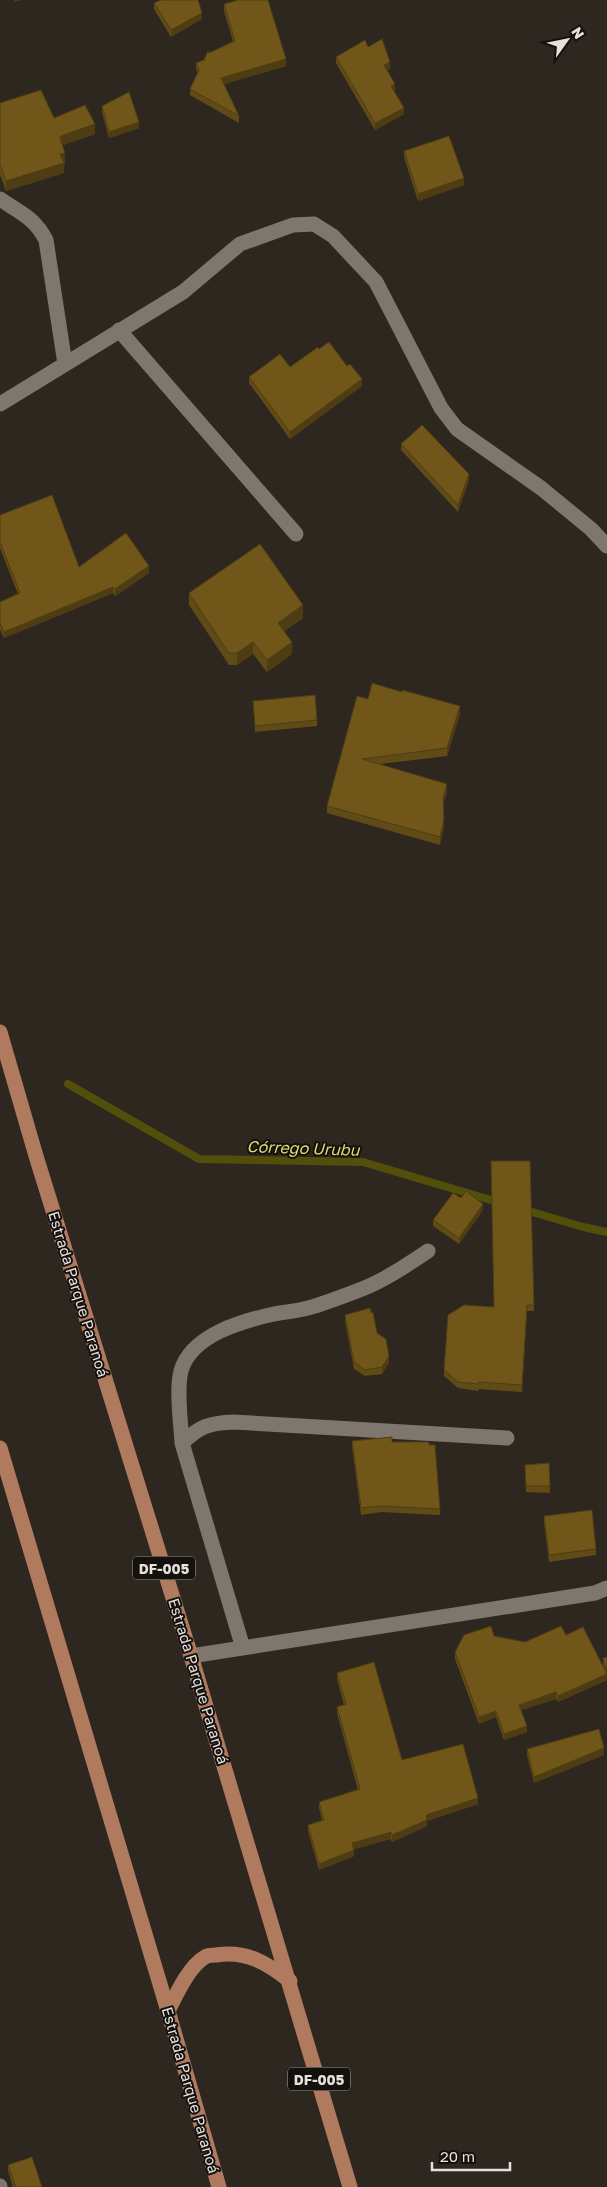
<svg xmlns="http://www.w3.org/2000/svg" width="607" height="2187" font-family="'Golos Text',sans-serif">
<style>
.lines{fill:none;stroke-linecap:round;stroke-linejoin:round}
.stream{stroke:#514f0a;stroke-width:8}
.street{stroke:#7f766e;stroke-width:15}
.primary{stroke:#b07a5f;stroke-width:15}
.wall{fill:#604b16}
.shaded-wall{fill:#4e3d12}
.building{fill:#705719;stroke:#4e3d12}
.labels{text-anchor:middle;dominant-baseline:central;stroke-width:4;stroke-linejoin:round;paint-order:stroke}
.shield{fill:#13100d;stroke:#a7a29e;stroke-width:1}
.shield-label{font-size:14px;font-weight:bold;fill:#e6e1dc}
.street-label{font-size:15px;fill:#e6e1dc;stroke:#13100d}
.water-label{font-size:16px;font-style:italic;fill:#e1de6d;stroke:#13100d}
</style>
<rect width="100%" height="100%" fill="#2e2720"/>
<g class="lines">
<path class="stream" d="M 68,1084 L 199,1159 L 363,1162 L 501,1203
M 522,1209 L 583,1227 L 607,1232"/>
<path class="street" d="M 0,199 C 20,213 34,217 46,240 L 65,364
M 119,330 L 296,534
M 0,404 L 183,292 L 240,244 L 293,225 L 314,224 L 333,236 L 376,282 L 441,408 L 457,429 L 541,488 L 591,529 L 607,546
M 182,1443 C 181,1424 176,1390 181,1371 C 191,1335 242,1321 274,1314 C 285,1312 297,1311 308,1308 C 326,1303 344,1296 362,1289 C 385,1280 407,1265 428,1251
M 243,1648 L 182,1443 C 200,1426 209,1423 234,1422 L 507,1438
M 191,1656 L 595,1593 L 607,1588
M 0,2186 L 0,2187"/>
<path class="primary" d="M 0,1032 L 36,1156 L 191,1656 L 350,2187
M 0,1448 L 168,2011 L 219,2187
M 168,2011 C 176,1995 189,1966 205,1957 C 208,1955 213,1955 216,1955 C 246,1950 267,1963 290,1981"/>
</g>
<path class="wall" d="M 154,3 L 202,19 L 171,37 L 154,9 Z
M 224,4 L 286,66 L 224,84 L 239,116 L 239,123 L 190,95 L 190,89 L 198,73 L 196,69 L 196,63 L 204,60 L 209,53 L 233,41 L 224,11 Z
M 368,47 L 390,69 L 387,70 L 395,90 L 394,91 L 404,114 L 375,130 L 336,63 L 336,57 Z
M 0,103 L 54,118 L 95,134 L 62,145 L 65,163 L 64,163 L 64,173 L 6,191 L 0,175 Z
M 102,106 L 139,128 L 109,138 L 102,112 Z
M 404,151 L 464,185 L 418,201 L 404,157 Z
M 319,349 L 347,366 L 362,386 L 290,439 L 249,383 L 249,377 L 290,367 Z
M 401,444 L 469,480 L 458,512 L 401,450 Z
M 0,515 L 79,567 L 149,573 L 115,596 L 113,593 L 4,638 L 0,630 L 0,602 L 18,594 L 0,548 Z
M 189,593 L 303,618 L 284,631 L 292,654 L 267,672 L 253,654 L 237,665 L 229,665 L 189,605 Z
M 368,699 L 460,714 L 447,756 L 380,764 L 447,792 L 443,805 L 444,827 L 440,845 L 327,813 L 327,806 Z
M 253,701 L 317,720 L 317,726 L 255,732 Z
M 530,1161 L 534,1311 L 527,1311 L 522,1392 L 479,1389 L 478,1391 L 458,1388 L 444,1376 L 444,1370 L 494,1307 Z
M 461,1198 L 483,1210 L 459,1244 L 433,1226 L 433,1220 Z
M 345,1315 L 377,1333 L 389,1363 L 382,1374 L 365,1376 L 354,1369 L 345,1321 Z
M 352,1441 L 392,1442 L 429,1445 L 440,1509 L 440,1515 L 381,1512 L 361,1515 L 352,1447 Z
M 549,1463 L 550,1493 L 526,1492 L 525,1465 Z
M 544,1516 L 596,1549 L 596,1555 L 549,1562 L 544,1523 Z
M 494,1636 L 525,1642 L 604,1669 L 603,1665 L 603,1658 L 607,1657 L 607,1680 L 558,1702 L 556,1699 L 521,1710 L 527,1732 L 504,1740 L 496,1717 L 479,1724 L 455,1659 L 455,1652 Z
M 337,1673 L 402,1760 L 478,1804 L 427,1821 L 427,1826 L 392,1842 L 391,1839 L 354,1849 L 354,1856 L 319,1870 L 308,1831 L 308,1825 L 322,1820 L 319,1808 L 319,1802 L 358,1790 L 337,1713 L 337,1707 L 344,1705 L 337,1679 Z
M 527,1749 L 604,1755 L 534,1783 L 527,1755 Z
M 8,2165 L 42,2187 L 13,2187 L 8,2171 Z"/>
<path class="shaded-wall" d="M 14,0 L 22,0 L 14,2 Z
M 202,13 L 202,19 L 171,37 L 171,30 Z
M 286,59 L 286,66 L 221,85 L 221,78 Z
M 390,62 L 390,69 L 384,72 L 384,65 Z
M 395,84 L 395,90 L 391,93 L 391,86 Z
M 404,108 L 404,114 L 375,130 L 375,123 Z
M 139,122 L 139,128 L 109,138 L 109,132 Z
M 95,124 L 95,134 L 61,146 L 60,138 L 61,136 Z
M 65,153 L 64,173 L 6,191 L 6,181 Z
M 464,178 L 464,185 L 418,201 L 418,194 Z
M 362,379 L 362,386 L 290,439 L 290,432 Z
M 469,474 L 469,480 L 458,512 L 458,505 Z
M 149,566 L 149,573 L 115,596 L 115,589 Z
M 113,587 L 113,593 L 4,638 L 4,632 Z
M 303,605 L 303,618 L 278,636 L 278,623 Z
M 253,642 L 253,654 L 237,665 L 237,653 Z
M 292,642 L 292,654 L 267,672 L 267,660 Z
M 460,706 L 460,714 L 447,756 L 447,748 Z
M 447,784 L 447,792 L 443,807 L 443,799 Z
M 444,819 L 444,827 L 440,845 L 440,837 Z
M 483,1204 L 483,1210 L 459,1244 L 459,1238 Z
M 389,1356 L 389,1363 L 382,1374 L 382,1367 Z
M 607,1674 L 607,1680 L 558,1702 L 558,1696 Z
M 556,1692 L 556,1699 L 519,1711 L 519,1705 Z
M 496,1711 L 496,1717 L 479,1724 L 479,1717 Z
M 527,1726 L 527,1732 L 504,1740 L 504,1734 Z
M 604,1748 L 604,1755 L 534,1783 L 534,1777 Z
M 478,1798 L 478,1804 L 427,1821 L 427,1826 L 392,1842 L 392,1835 L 426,1815 Z
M 391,1832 L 391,1839 L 352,1850 L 352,1843 Z
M 354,1850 L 354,1856 L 319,1870 L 319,1864 Z"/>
<path class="building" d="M 161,0 L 198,0 L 202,13 L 171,30 L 154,3 Z
M 238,0 L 268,0 L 286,59 L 221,78 L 239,116 L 190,89 L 199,70 L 196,63 L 204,60 L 208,51 L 209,53 L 235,41 L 224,4 Z
M 382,39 L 390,62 L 384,65 L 395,84 L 391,86 L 404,108 L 375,123 L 336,57 L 365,40 L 368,47 Z
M 41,90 L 54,118 L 85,105 L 95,124 L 61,136 L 60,138 L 65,153 L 60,154 L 64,163 L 6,181 L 0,165 L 0,103 Z
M 129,92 L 139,122 L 109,132 L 102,106 Z
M 449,136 L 464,178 L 418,194 L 404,151 Z
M 329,342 L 347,366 L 350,364 L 362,379 L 290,432 L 249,377 L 280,354 L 290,367 L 318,347 L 319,349 Z
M 422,425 L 469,474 L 458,505 L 401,444 Z
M 52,495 L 79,567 L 126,533 L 149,566 L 115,589 L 113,587 L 4,632 L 0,623 L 0,602 L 20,593 L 0,542 L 0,515 Z
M 260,544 L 303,605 L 278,623 L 292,642 L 267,660 L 253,642 L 237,653 L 229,653 L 189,593 Z
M 372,683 L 402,692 L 402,690 L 460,706 L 447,748 L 362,759 L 447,784 L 443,799 L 444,819 L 440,837 L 327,806 L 357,696 L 368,699 Z
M 315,695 L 317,720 L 255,726 L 253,701 Z
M 491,1161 L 530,1161 L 534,1305 L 527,1305 L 522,1385 L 479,1382 L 478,1384 L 458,1382 L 444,1370 L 448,1315 L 464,1305 L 494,1307 Z
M 466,1191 L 483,1204 L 459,1238 L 433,1220 L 453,1193 L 461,1198 Z
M 370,1308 L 371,1313 L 373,1312 L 377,1333 L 386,1339 L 389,1356 L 382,1367 L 365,1370 L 354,1362 L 345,1315 Z
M 392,1437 L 392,1442 L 429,1442 L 429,1445 L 435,1445 L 440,1509 L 381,1506 L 361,1508 L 352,1441 Z
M 549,1463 L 550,1486 L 526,1486 L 525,1465 Z
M 592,1510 L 596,1549 L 549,1555 L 544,1516 Z
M 491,1626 L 494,1636 L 525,1642 L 561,1626 L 566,1635 L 583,1627 L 607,1674 L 558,1696 L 556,1692 L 519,1705 L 527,1726 L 504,1734 L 496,1711 L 479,1717 L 455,1652 L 464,1635 Z
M 607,1657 L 607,1673 L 603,1658 Z
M 374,1662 L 402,1760 L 463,1744 L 478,1798 L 426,1815 L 427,1820 L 392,1835 L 391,1832 L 352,1843 L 354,1850 L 319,1864 L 308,1825 L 324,1820 L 319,1802 L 360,1789 L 337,1707 L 346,1704 L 337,1673 Z
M 599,1729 L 604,1748 L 534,1777 L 527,1749 Z
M 32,2157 L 42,2187 L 16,2187 L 8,2165 Z"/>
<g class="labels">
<g class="shield">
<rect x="133" y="1556.5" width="62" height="23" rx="4"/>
<rect x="288" y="2067.5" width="62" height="23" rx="4"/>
</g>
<g class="shield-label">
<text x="164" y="1568">DF-005</text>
<text x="319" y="2079">DF-005</text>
</g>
<g class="street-label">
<text transform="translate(79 1294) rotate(73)">Estrada Parque Paranoá</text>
<text transform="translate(199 1681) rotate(73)">Estrada Parque Paranoá</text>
<text transform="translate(191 2090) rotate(74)">Estrada Parque Paranoá</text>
</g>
<g class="water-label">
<text transform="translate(303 1148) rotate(2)">Córrego Urubu</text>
</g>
</g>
<g transform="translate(567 40) rotate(57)" stroke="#13100d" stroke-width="4" paint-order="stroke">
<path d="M0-4L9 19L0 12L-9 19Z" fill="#e6e1dc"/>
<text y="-8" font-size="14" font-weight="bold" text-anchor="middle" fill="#e6e1dc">N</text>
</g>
<path d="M432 2162v8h78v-8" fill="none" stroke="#e6e1dc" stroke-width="2.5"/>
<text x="440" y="2162" font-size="15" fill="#e6e1dc" stroke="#13100d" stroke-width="4" paint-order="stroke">20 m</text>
</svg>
